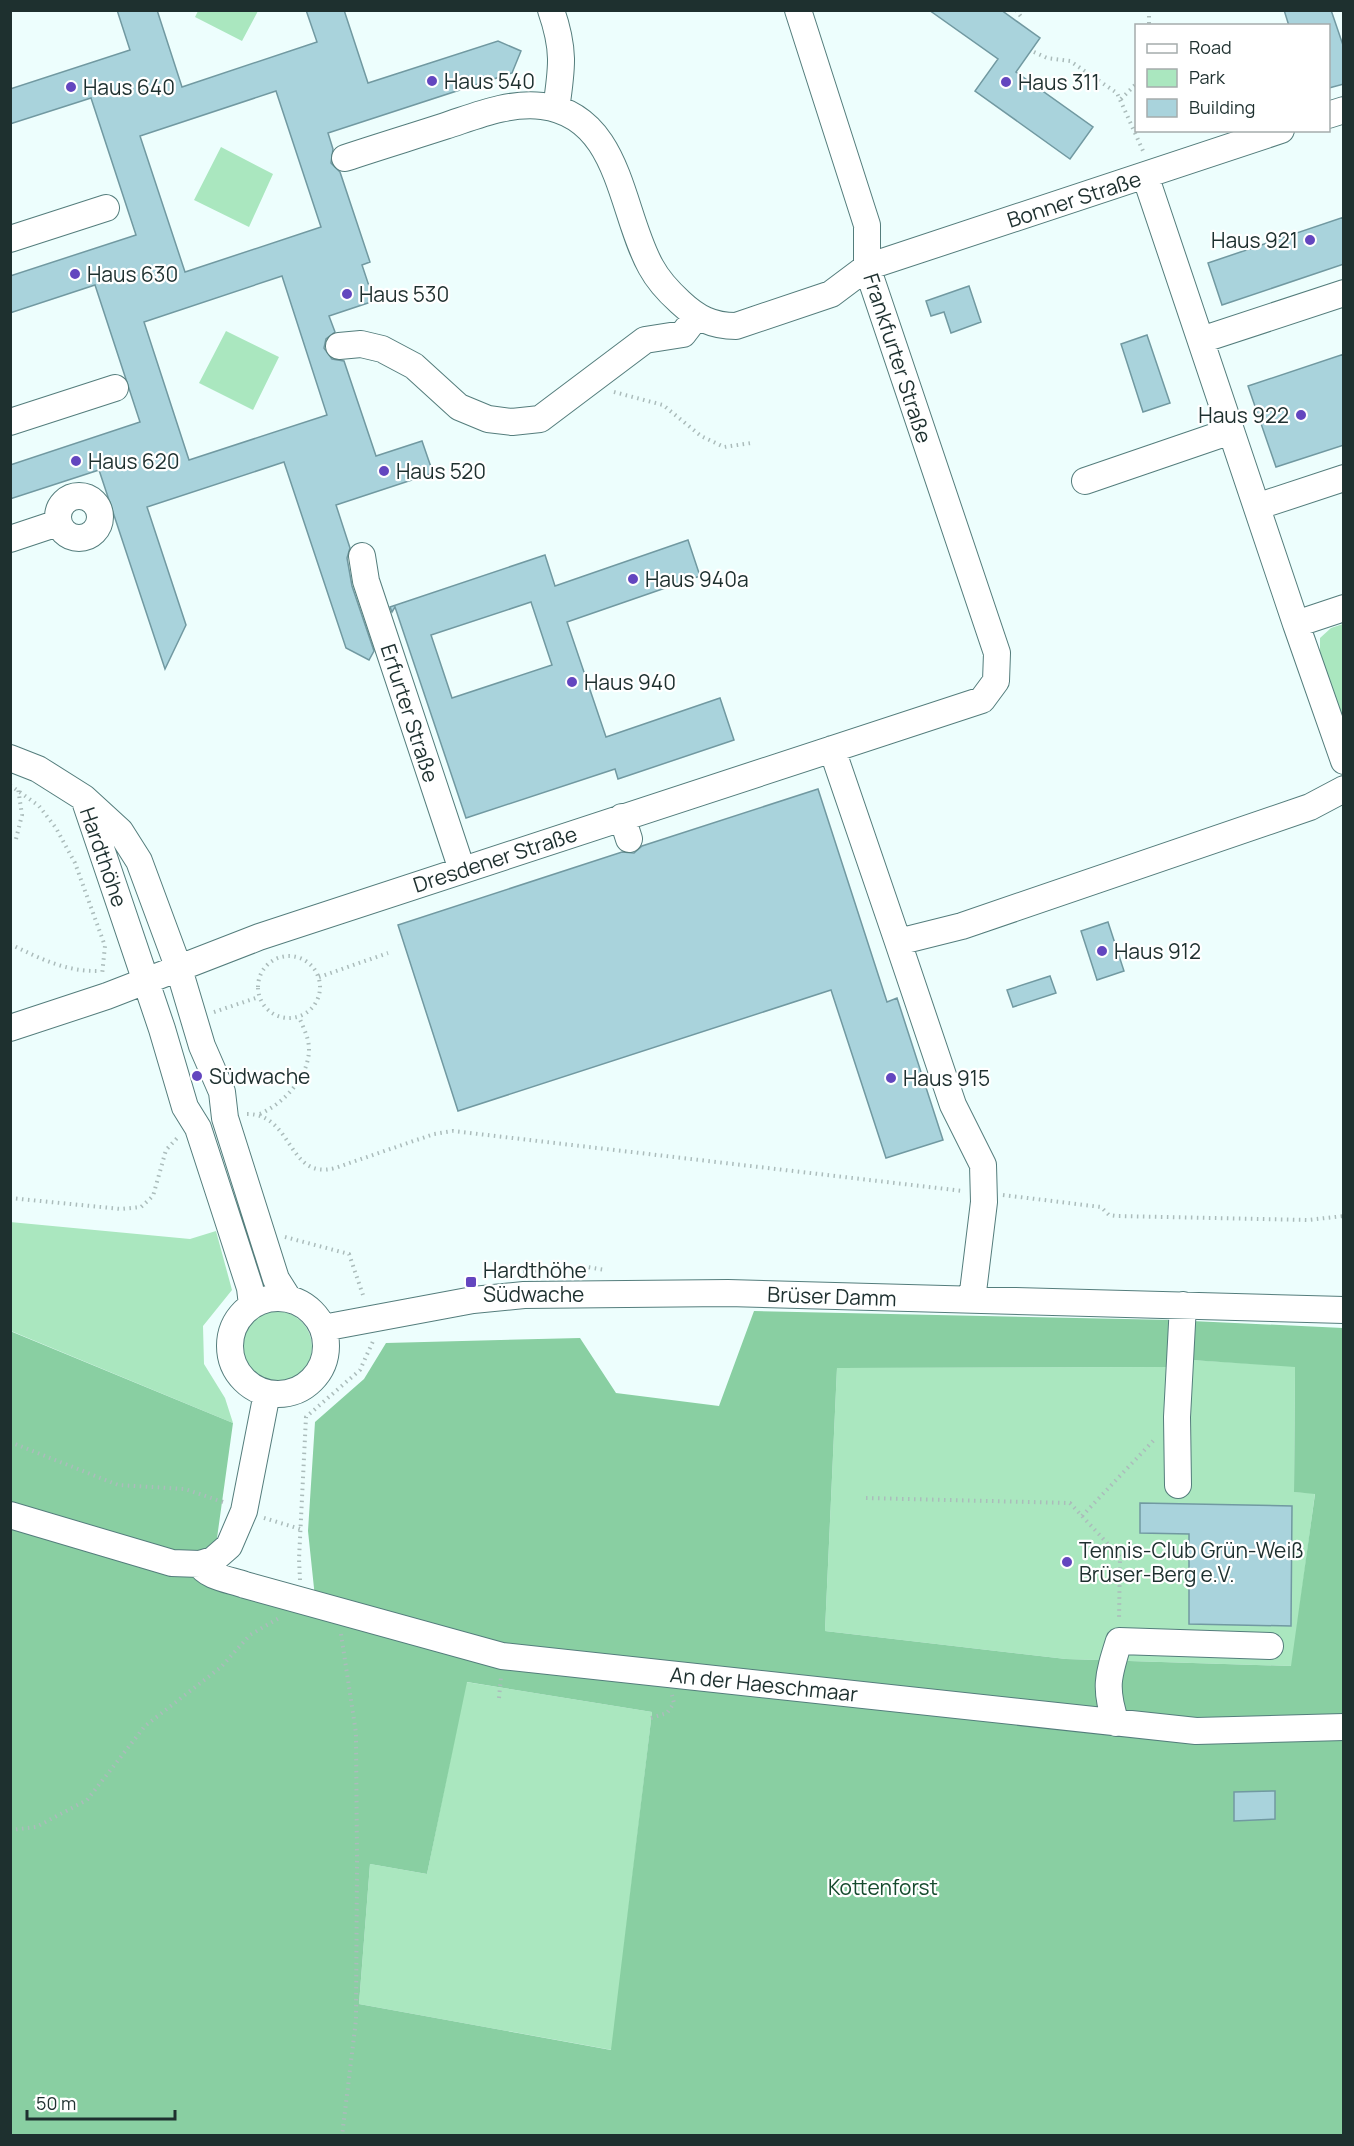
<svg xmlns="http://www.w3.org/2000/svg" width="1354" height="2146" font-family="Manrope,sans-serif">
<style>
.green{fill:#aae7bf}
.forest{fill:#89cfa2;fill-rule:evenodd}
.building{fill:#a9d3dc;stroke:#7199a1;stroke-width:1.5;fill-rule:evenodd}
.lines{fill:none;stroke-linecap:round;stroke-linejoin:round}
.minor-casing{stroke:#547d7c;stroke-width:28}
.path{stroke:#abbcbb;stroke-width:4;stroke-dasharray:1.5 4.5;stroke-linecap:butt}
.minor{stroke:#fff;stroke-width:26}
.poi-dot{fill:#6346bf;stroke:#fff;stroke-width:2}
.labels{text-anchor:middle;dominant-baseline:central;stroke-width:4.5;stroke-linejoin:round;paint-order:stroke}
.poi-label{font-size:21px;fill:#1e302f;stroke:#fff;text-anchor:start}
.street-label{font-size:21px;fill:#1e302f;stroke:#fff}
.park-label{font-size:21px;fill:#164b2e;stroke:#fff}
</style>
<rect width="100%" height="100%" fill="#edfefd"/>
<path class="green" d="M 198,11 L 198,10 L 258,11 L 242,41 L 195,17 Z
M 221,147 L 273,174 L 249,227 L 194,200 Z
M 226,331 L 279,357 L 253,410 L 199,383 Z
M 1343,624 L 1344,624 L 1343,718 L 1320,654 L 1320,638 L 1331,628 Z
M 10,1222 L 190,1239 L 216,1231 L 232,1290 L 203,1326 L 204,1364 L 225,1398 L 233,1423 L 11,1331 Z
M240 1347a36 36 0 1 1 72 0a36 36 0 1 1-72 0Z
M 1191,1360 L 1295,1366 L 1294,1492 L 1315,1493 L 1292,1666 L 1066,1659 L 825,1631 L 837,1368 L 1171,1367 Z
M 466,1682 L 652,1712 L 612,2050 L 359,2004 L 370,1864 L 427,1874 Z"/>
<path class="forest" d="M 754,1311 L 1173,1320 L 1171,1367 L 837,1368 L 825,1631 L 1066,1659 L 1291,1666 L 1315,1494 L 1294,1492 L 1295,1367 L 1191,1360 L 1192,1321 L 1343,1328 L 1343,2135 L 11,2135 L 10,1331 L 233,1423 L 212,1574 L 316,1607 L 308,1531 L 315,1422 L 364,1379 L 386,1343 L 580,1338 L 616,1393 L 719,1406 ZM 467,1682 L 652,1712 L 611,2050 L 359,2004 L 370,1864 L 427,1874 Z"/>
<path class="building" d="M 117,10 L 157,10 L 182,87 L 317,42 L 306,10 L 344,10 L 368,83 L 498,41 L 521,51 L 512,73 L 328,133 L 333,149 L 331,163 L 340,172 L 370,262 L 362,265 L 374,301 L 329,316 L 335,332 L 326,339 L 324,348 L 332,359 L 344,361 L 376,456 L 422,441 L 433,473 L 336,505 L 350,548 L 347,558 L 352,586 L 374,651 L 369,660 L 346,648 L 284,462 L 147,507 L 186,625 L 165,669 L 99,470 L 10,499 L 10,465 L 140,422 L 95,285 L 10,313 L 10,276 L 136,235 L 91,98 L 10,124 L 10,89 L 130,50 ZM 276,91 L 321,227 L 185,272 L 140,136 ZM 282,276 L 327,415 L 189,460 L 144,322 Z
M 929,10 L 1001,10 L 1040,38 L 1016,72 L 1093,127 L 1070,159 L 975,91 L 998,59 Z
M 1284,10 L 1331,10 L 1344,48 L 1344,84 L 1329,88 L 1329,26 L 1289,26 Z
M 1344,217 L 1344,264 L 1222,305 L 1208,263 Z
M 969,286 L 981,322 L 951,333 L 944,312 L 931,316 L 926,301 Z
M 1147,335 L 1170,403 L 1143,412 L 1121,344 Z
M 1344,354 L 1344,445 L 1276,467 L 1248,386 Z
M 688,540 L 700,576 L 567,622 L 606,737 L 720,698 L 734,740 L 618,779 L 615,769 L 466,818 L 395,607 L 392,612 L 390,607 L 545,555 L 555,586 ZM 531,602 L 552,665 L 452,698 L 431,635 Z
M 818,789 L 887,1002 L 897,998 L 943,1140 L 886,1158 L 831,990 L 458,1111 L 398,925 L 622,852 L 634,853 L 642,846 Z
M 1108,922 L 1124,971 L 1097,980 L 1081,931 Z
M 1050,976 L 1056,993 L 1013,1007 L 1007,990 Z
M 1140,1503 L 1292,1506 L 1291,1626 L 1189,1624 L 1189,1534 L 1140,1533 Z
M 1275,1791 L 1275,1819 L 1234,1821 L 1234,1792 Z"/>
<g class="lines">
<defs>
<path id="minor" d="M 551,10 C 565,50 562,68 556,109
M 1328,115 L 1344,110
M 345,158 C 378,147 411,137 445,126 C 476,116 508,102 542,106 C 621,116 620,212 651,267 C 658,280 669,292 680,302 C 697,318 712,326 736,326 L 831,294 L 867,267 L 1281,130
M 1145,175 L 1296,624 L 1344,608
M 10,239 L 106,208
M 1201,340 L 1344,293
M 339,346 L 361,344 L 382,349 L 414,366 L 459,407 L 488,419 L 512,422 L 540,419 L 645,340 L 683,334 L 696,317
M 10,422 L 115,388
M 1085,481 L 1231,431
M58 517a21 21 0 1 1 42 0a21 21 0 1 1-42 0Z
M 1259,506 L 1344,478
M 10,539 L 58,523
M 362,556 L 366,581 L 462,870
M 1296,624 L 1344,761
M 832,749 L 898,942 L 962,926 L 1310,807 L 1344,789
M 10,758 L 38,769 L 84,798 L 120,831 L 139,861 L 179,969 L 202,1046 L 222,1092 L 225,1118 L 276,1279 L 288,1298
M 86,804 L 162,1029 L 185,1107 L 198,1128 L 226,1214 L 250,1288 L 252,1305
M 622,817 L 629,839
M 898,942 L 953,1105 L 983,1165 L 984,1202 L 972,1300
M 10,1028 L 107,996 L 259,937 L 982,700 L 996,681 L 997,653 L 867,267 L 867,225 L 798,10
M230 1346a48 48 0 1 1 96 0a48 48 0 1 1-96 0Z
M 323,1328 L 473,1300 L 524,1295 L 728,1293 L 1344,1310
M 1178,1485 L 1177,1417 L 1183,1305
M 10,1515 L 172,1563 L 200,1564 L 213,1560 L 229,1546 L 244,1511 L 267,1393
M 200,1564 C 206,1577 232,1580 245,1585 L 502,1656 L 1196,1731 L 1344,1727
M 1116,1723 C 1104,1688 1108,1676 1119,1641 L 1270,1646"/>
</defs>
<use href="#minor" class="minor-casing"/>
<path class="path" d="M 1016,10 L 1022,18
M 1149,10 L 1149,26
M 1034,52 L 1047,58 L 1070,61 L 1117,93 L 1144,153
M 1121,99 L 1136,84
M 614,392 L 663,405 L 701,436 L 724,447 L 751,443
M 10,785 L 39,806 L 56,828 L 75,863 L 105,946 L 102,975
M 16,839 L 22,815 L 18,788
M 10,944 C 41,959 66,972 101,971
M258 987a31 31 0 1 1 62 0a31 31 0 1 1-62 0Z
M 319,977 L 388,953
M 214,1012 L 259,997
M 247,1114 C 294,1114 287,1181 335,1168 L 434,1134 L 453,1131 L 963,1191
M 260,1114 C 284,1103 309,1077 309,1049 C 309,1038 303,1027 299,1017
M 1003,1195 L 1101,1207 L 1109,1215 L 1116,1216 L 1308,1220 L 1344,1216
M 10,1198 L 121,1209 L 141,1207 L 153,1196 L 166,1150 L 179,1136
M 285,1237 L 349,1254 L 364,1298
M 499,1273 L 587,1267 L 605,1270
M 10,1442 L 118,1485 L 185,1489 L 223,1502
M 866,1498 L 1070,1503 L 1120,1557 L 1119,1620
M 1082,1516 L 1154,1440
M 264,1518 L 300,1529
M 300,1580 L 299,1559 L 306,1417 L 360,1370 L 374,1339
M 341,1634 L 356,1733 L 357,1860 L 356,2020 L 342,2136
M 499,1698 L 501,1677
M 651,1718 L 667,1713 L 674,1703 L 672,1695
M 10,1830 L 36,1827 L 87,1800 L 145,1726 L 221,1667 L 250,1635 L 279,1618"/>
<use href="#minor" class="minor"/>
</g>
<g class="poi-dot">
<circle cx="432" cy="81" r="6"/>
<circle cx="1006" cy="82" r="6"/>
<circle cx="71" cy="87" r="6"/>
<circle cx="1310" cy="240" r="6"/>
<circle cx="75" cy="274" r="6"/>
<circle cx="347" cy="294" r="6"/>
<circle cx="1301" cy="415" r="6"/>
<circle cx="76" cy="461" r="6"/>
<circle cx="384" cy="471" r="6"/>
<circle cx="633" cy="579" r="6"/>
<circle cx="572" cy="682" r="6"/>
<circle cx="1102" cy="951" r="6"/>
<circle cx="197" cy="1076" r="6"/>
<circle cx="891" cy="1078" r="6"/>
<rect x="465" y="1276" width="12" height="12" rx="3"/>
<circle cx="1067" cy="1562" r="6"/>
</g>
<g class="labels">
<g class="poi-label">
<text x="444" y="81">Haus 540</text>
<text x="1018" y="82">Haus 311</text>
<text x="83" y="87">Haus 640</text>
<text x="1298" y="240" text-anchor="end">Haus 921</text>
<text x="87" y="274">Haus 630</text>
<text x="359" y="294">Haus 530</text>
<text x="1289" y="415" text-anchor="end">Haus 922</text>
<text x="88" y="461">Haus 620</text>
<text x="396" y="471">Haus 520</text>
<text x="645" y="579">Haus 940a</text>
<text x="584" y="682">Haus 940</text>
<text x="1114" y="951">Haus 912</text>
<text x="209" y="1076">Südwache</text>
<text x="903" y="1078">Haus 915</text>
<text x="483" y="1270">Hardthöhe<tspan x="483" dy="24">Südwache</tspan></text>
<text x="1079" y="1550">Tennis-Club Grün-Weiß<tspan x="1079" dy="24">Brüser-Berg e.V.</tspan></text>
</g>
<g class="street-label">
<text transform="translate(1074 199) rotate(-18)">Bonner Straße</text>
<text transform="translate(898 358) rotate(72)">Frankfurter Straße</text>
<text transform="translate(410 713) rotate(72)">Erfurter Straße</text>
<text transform="translate(104 857) rotate(71)">Hardthöhe</text>
<text transform="translate(495 859) rotate(-18)">Dresdener Straße</text>
<text transform="translate(832 1296) rotate(2)">Brüser Damm</text>
<text transform="translate(764 1684) rotate(6)">An der Haeschmaar</text>
</g>
<g class="park-label">
<text x="883" y="1887">Kottenforst</text>
</g>
</g>
<rect width="1354" height="2146" fill="none" stroke="#1e302f" stroke-width="24"/>
<rect x="1135" y="24" width="195" height="108" fill="#ffffff" stroke="#a5acac" stroke-width="1.5"/>
<rect x="1147" y="44" width="30" height="9" fill="#ffffff" stroke="#a5acac" stroke-width="1.5"/>
<text x="1189" y="54" font-size="18" fill="#1e302f">Road</text>
<rect x="1147" y="69" width="30" height="18" fill="#aae7bf" stroke="#a5acac" stroke-width="1.5"/>
<text x="1189" y="84" font-size="18" fill="#1e302f">Park</text>
<rect x="1147" y="99" width="30" height="18" fill="#a9d3dc" stroke="#a5acac" stroke-width="1.5"/>
<text x="1189" y="114" font-size="18" fill="#1e302f">Building</text>
<path d="M27 2110v9h148v-9" fill="none" stroke="#1e302f" stroke-width="3"/>
<text x="36" y="2110" font-size="18" fill="#1e302f" stroke="#ffffff" stroke-width="4.5" paint-order="stroke">50 m</text>
</svg>
